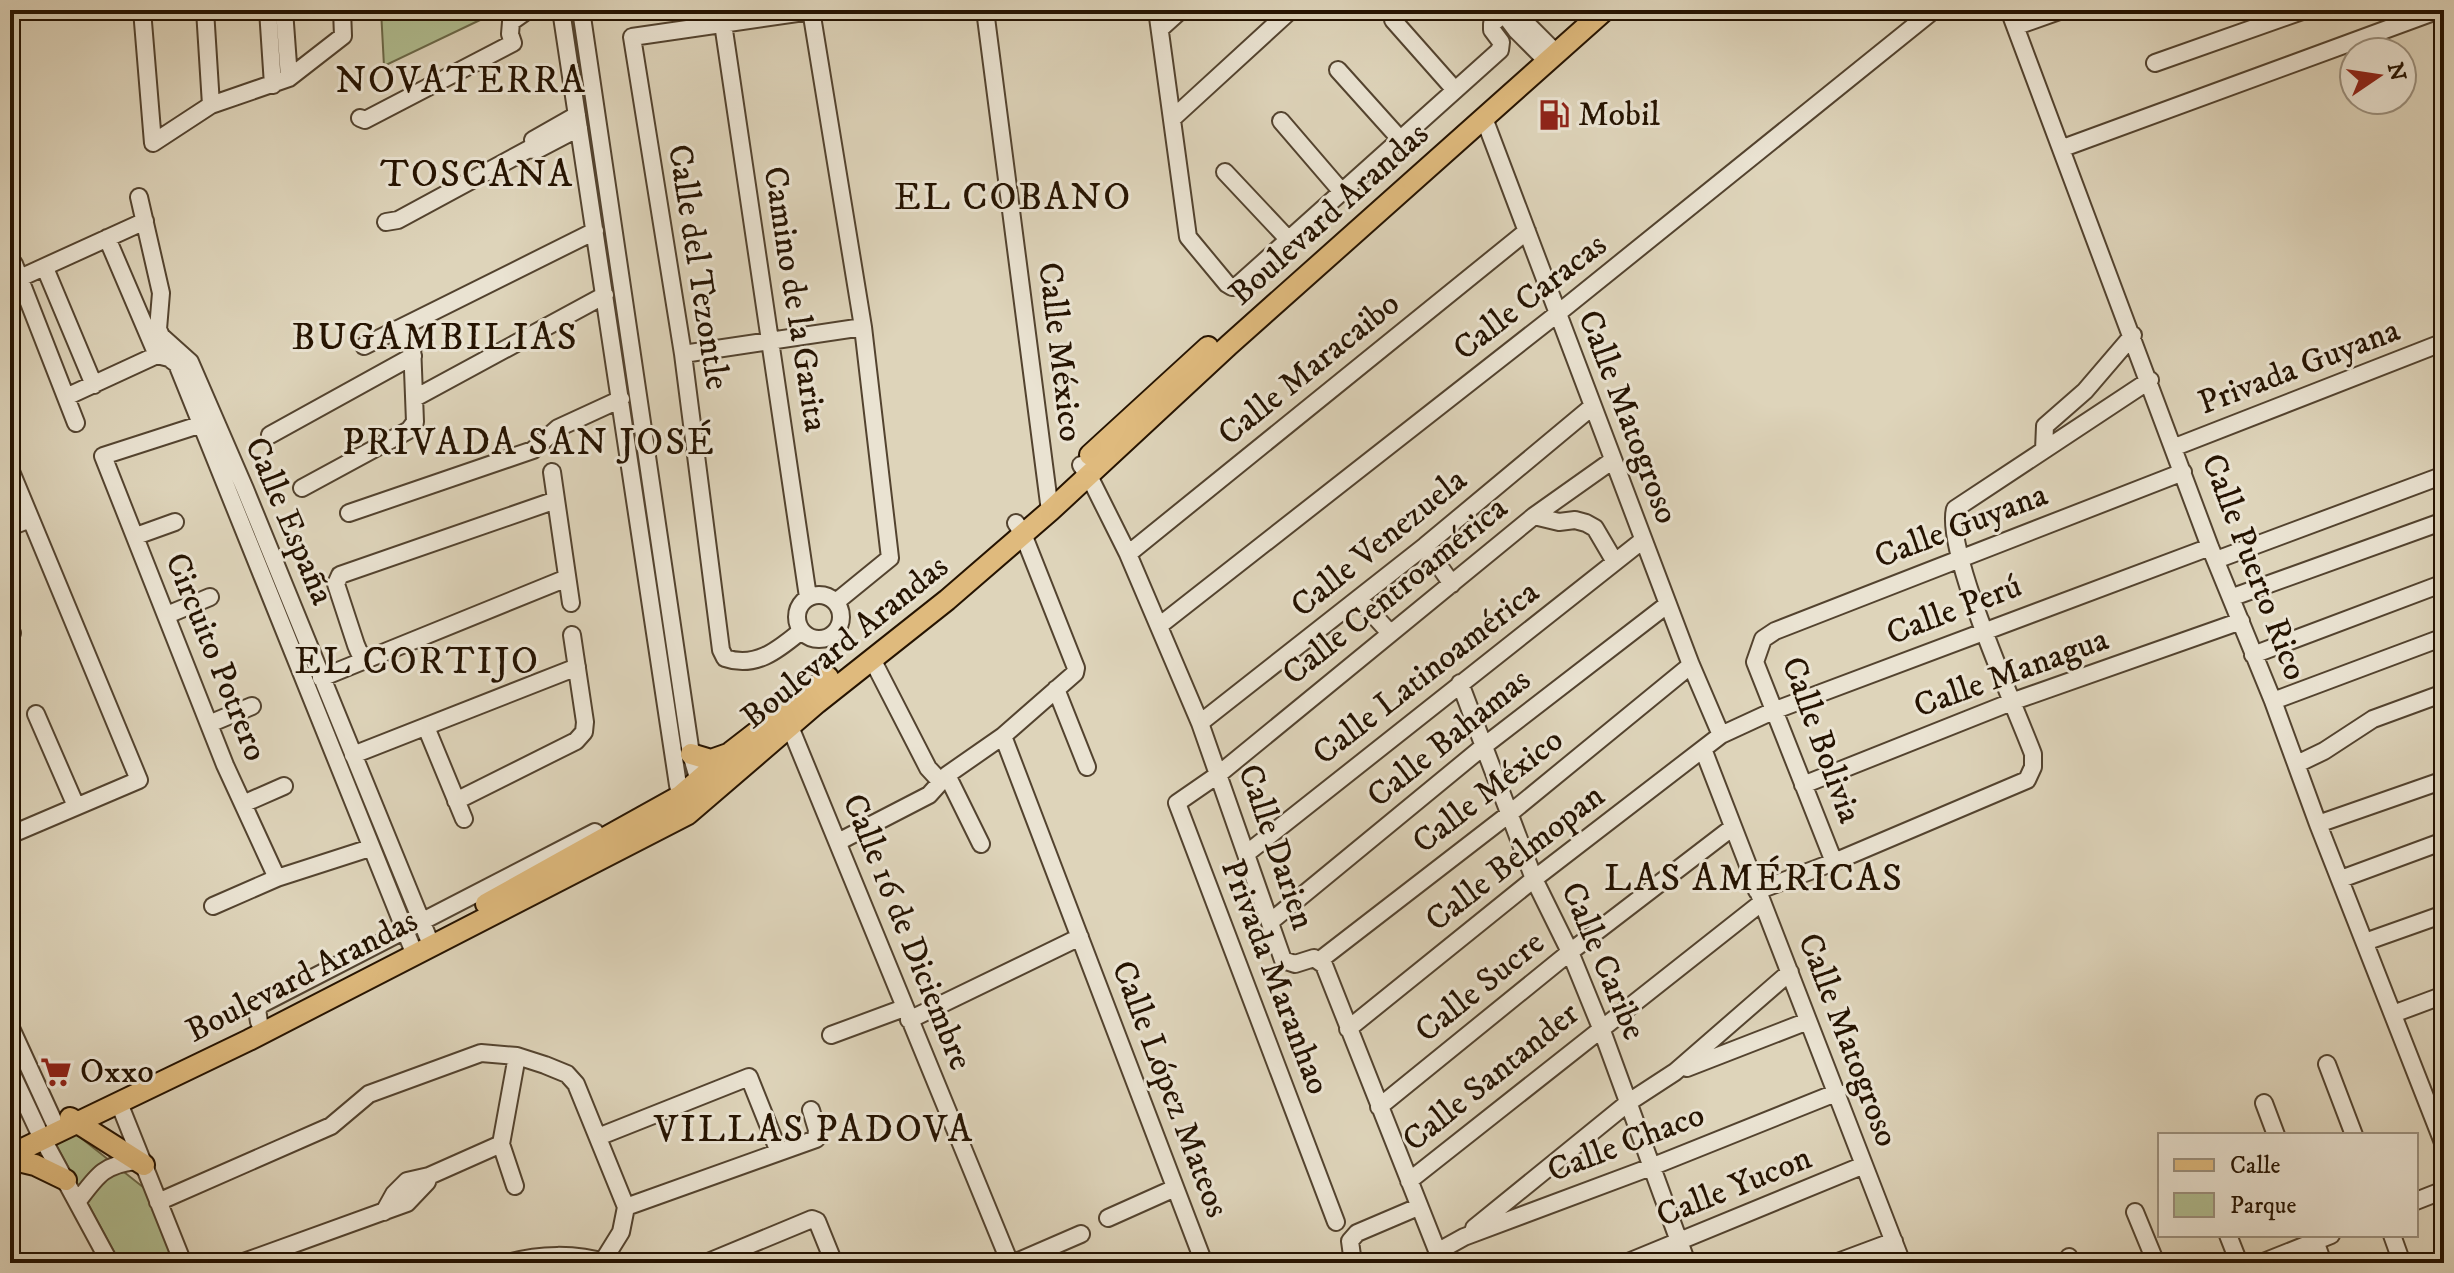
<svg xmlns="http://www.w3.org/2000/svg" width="2454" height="1273" font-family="'IM FELL DW Pica',serif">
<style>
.green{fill:#b0bd90;stroke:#6a6848;stroke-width:2}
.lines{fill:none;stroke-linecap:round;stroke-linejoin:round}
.minor-casing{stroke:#53432f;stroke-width:20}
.major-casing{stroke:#251301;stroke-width:24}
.minor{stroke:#eae3d2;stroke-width:16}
.major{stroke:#dfba7d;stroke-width:20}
.labels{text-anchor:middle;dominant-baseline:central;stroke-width:6;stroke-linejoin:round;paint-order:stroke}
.poi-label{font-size:34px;fill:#251301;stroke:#eae3d2;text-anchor:start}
.street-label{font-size:34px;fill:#251301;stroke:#eae3d2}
.quarter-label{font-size:38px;letter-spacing:2px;fill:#251301;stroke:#eae3d2}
</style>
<rect width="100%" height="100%" fill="#ded4ba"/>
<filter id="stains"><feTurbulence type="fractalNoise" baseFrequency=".0025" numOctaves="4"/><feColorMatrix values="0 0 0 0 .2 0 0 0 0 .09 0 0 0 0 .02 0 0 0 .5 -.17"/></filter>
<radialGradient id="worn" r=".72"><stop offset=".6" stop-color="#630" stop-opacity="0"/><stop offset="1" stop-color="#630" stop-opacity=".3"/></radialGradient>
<path class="green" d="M 381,10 L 501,10 L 384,66 Z
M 76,1134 L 148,1191 L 178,1263 L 120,1263 L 55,1143 Z"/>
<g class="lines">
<defs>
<path id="minor" d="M 142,10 L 153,143 L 211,105 L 289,78 L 343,36 L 342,10
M 205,10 L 211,105
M 268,10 L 273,85
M 284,10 L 289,78
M 561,10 L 678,785 L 683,803
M 581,10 L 691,754 L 699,781 L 704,790
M 721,10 L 808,597
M 811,10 L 863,327 L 890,558 L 836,602
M 985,10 L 1050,511
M 1157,10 L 1188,237 L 1227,284 L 1232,287 L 1238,285 L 1500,50 L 1501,42 L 1492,30 L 1492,24 L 1508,10
M 1501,10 L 1516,30 L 1547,61
M 1513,10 L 1556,53
M 1540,10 L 1541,10
M 2009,10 L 2210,547 L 2273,701 L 2318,824 L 2444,1145
M 1393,20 L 1455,90
M 2017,26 L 2062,10
M 1160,29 L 1181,10
M 2155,63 L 2305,10
M 1338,70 L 1400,139
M 360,118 L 365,120 L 513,43 L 510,34 L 511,22 L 528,10
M 1484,118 L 1691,665 L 1721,735
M 1172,119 L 1291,10
M 1281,121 L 1342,192
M 533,140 L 577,115
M 2063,148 L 2439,10
M 1225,172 L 1288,239
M 139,197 L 161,293 L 158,329 L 161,336 L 190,362 L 245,489 L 432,947
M 386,222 L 398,220 L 529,149 L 537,150 L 579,128
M 107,238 L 157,355
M 14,264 L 76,423
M 45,268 L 94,385
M 20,278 L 145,221
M 364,346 L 595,231
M 683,354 L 863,327
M 66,397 L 157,355 L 169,358 L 177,364 L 415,955
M 415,398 L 605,295
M 199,425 L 103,456 L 225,765 L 277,878
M 270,435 L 413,356
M 2175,447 L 2444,342
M 2044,450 L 2045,426 L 2085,391 L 2133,335
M 1081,465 L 1089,476 L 1128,554 L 1200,723 L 1283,960 L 1295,964 L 1314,958 L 1324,965 L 1442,1263
M 10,469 L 139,780 L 10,835
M 552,472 L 571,603
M 302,488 L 409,430 L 415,422 L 412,344 L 397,329
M 349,513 L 533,450 L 558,428 L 621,399
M 1534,516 L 1559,522 L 1575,520 L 1586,523 L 1595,528 L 1615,562
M 10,527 L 30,519
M 136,536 L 175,522
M 1425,546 L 1452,584
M 1128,554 L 1527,231
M 2216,560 L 2444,475
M797 617a22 22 0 1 1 44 0a22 22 0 1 1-44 0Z
M 2233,597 L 2444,521
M 1359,599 L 1390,633
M 167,615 L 210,597
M 1159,626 L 1557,314 L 1934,10
M 10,629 L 12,633
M 801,631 C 779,649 756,669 725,658 L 721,650 L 683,354 L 632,37 L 811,11
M 2253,655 L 2444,583
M 369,659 L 359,652 L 356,645 L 336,584 L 340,575 L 556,500
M 872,659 L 928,768 L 940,781
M 321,678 L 567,578
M 1460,683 L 1534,879 L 1570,952 L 1601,1028 L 1687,1263
M 1056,689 L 1087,767
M 2273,701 L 2444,637
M 36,714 L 76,806
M 786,717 L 1010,1263
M 1200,723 L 1425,546 L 1593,406
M 209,724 L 252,706
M 426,727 L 464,819
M 1003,736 L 1204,1263
M 1703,749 L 1902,1263
M 353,755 L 577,667
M 2297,764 L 2324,751 L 2373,719 L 2444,693
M 947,775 L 981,844
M 1803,785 L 2014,701 L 2241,621
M 456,801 L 576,741 L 584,732 L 585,722 L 572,635
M 243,804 L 284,786
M 2318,824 L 2444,780
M 838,842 L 929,795 L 947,775 L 1003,736 L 1075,673 L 1076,668 L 1023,534 L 1016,523
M 1246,854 L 1643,540
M 1834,862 L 1755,662 L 1763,639 L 1775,631 L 2183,472
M 2341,879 L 2444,841
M 1757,891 L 1834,862 L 2027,780 L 2033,767 L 2033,754 C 2015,706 1944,550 1955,509 L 2150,380
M 213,906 L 277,878 L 370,848
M 1270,922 L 1484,746 L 1668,604
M 2365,942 L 2444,914
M 1320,960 L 1509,814 L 1691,665
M 2393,1014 L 2444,995
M 909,1020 L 1080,937
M 259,1022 L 257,1009 L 262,1004 L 595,832
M 10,1026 L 59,1133
M 1348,1029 L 1534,879 L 1721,735 L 1773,711 L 2210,547
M 831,1035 L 904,1008
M 2327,1064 L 2354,1135
M 1687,1068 L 1808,1021
M 10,1070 L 38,1130 L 110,1263
M 119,1103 L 183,1263
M 2264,1103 L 2276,1135
M 1379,1107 L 1570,952 L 1733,827
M 598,1137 L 749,1077 L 779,1152
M 501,1144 L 515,1186
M 1409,1181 L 1761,903
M 78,1201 C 97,1176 103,1165 135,1161
M 2416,1201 L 2444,1190
M 158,1202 L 331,1126 L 369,1094 L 481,1053 L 517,1056 L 545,1065 L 567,1074 L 576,1084 L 626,1207 L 621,1232 L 603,1261
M 626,1207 L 816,1139 L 817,1130 L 811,1110
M 384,1212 L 394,1194 L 407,1181 L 429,1176 L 501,1144 L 517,1056
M 2135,1212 L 2156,1263
M 1108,1218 L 1175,1188
M 1336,1222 L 1177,803 L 1219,774 L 1534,516 L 1613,460
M 1474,1228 L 1629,1102 L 1675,1072 L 1790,972
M 2228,1235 L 2239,1263
M 2313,1235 L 2323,1263
M 2392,1235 L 2402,1263
M 1437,1252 L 1464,1237 L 1651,1167 L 1838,1092
M 2069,1257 L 2071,1263
M 241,1263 L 407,1203 L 427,1182 L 429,1176
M 508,1263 C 538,1254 577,1253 606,1263
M 706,1263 L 812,1219 L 817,1221 L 834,1263
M 1014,1263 L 1081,1234
M 1353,1263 L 1350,1241 L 1357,1233 L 1418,1207
M 1626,1263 L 1864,1165
M 1835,1263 L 1894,1241
M 2261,1263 L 2331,1235"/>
<path id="major" d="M 1090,455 L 1208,347
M 691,754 L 711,760 L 728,754
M 486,904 L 680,796 L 731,752 L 828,677
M 70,1118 L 144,1165
M 10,1155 L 249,1040 L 688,814 L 817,703 L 947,600 L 1050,511 L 1229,345 L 1605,10
M 10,1159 L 35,1165 L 66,1180"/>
</defs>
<use href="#minor" class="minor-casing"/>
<use href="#major" class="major-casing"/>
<use href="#minor" class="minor"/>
<use href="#major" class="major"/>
</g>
<defs>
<symbol id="fuel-bare" viewBox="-9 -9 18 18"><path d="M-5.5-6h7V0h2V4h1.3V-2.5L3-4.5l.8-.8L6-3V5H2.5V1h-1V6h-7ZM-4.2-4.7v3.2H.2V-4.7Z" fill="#8f2418" stroke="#eae3d2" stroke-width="2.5" paint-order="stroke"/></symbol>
<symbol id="supermarket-bare" viewBox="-9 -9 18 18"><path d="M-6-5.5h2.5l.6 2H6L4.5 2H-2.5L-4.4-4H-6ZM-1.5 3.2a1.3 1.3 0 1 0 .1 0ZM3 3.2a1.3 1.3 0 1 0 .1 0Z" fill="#8f2418" stroke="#eae3d2" stroke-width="2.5" paint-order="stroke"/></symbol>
</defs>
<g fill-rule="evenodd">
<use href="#fuel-bare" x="1532" y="93" width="44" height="44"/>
<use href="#supermarket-bare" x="34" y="1050" width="44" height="44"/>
</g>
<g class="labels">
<g class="poi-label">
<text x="1578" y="115">Mobil</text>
<text x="80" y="1072">Oxxo</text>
</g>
<g class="street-label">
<text transform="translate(1329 214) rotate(-42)">Boulevard Arandas</text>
<text transform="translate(698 267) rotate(81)">Calle del Tezontle</text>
<text transform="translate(1530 297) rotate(-38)">Calle Caracas</text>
<text transform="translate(795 299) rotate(81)">Camino de la Garita</text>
<text transform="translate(1060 352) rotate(83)">Calle México</text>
<text transform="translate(2299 367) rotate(-21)">Privada Guyana</text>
<text transform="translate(1309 369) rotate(-39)">Calle Maracaibo</text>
<text transform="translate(1628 417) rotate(69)">Calle Matogroso</text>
<text transform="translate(289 521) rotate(67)">Calle España</text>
<text transform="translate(1961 526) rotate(-21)">Calle Guyana</text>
<text transform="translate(1379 543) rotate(-39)">Calle Venezuela</text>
<text transform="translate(2254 567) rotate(69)">Calle Puerto Rico</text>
<text transform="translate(1395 591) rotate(-39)">Calle Centroamérica</text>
<text transform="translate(1954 610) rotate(-21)">Calle Perú</text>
<text transform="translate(845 642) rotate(-39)">Boulevard Arandas</text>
<text transform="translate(216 657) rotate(68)">Circuito Potrero</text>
<text transform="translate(1426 673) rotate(-38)">Calle Latinoamérica</text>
<text transform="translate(2011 673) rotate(-20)">Calle Managua</text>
<text transform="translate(1449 738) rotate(-39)">Calle Bahamas</text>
<text transform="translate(1821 740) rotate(70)">Calle Bolivia</text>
<text transform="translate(1488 791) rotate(-38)">Calle México</text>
<text transform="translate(1276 847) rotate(71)">Calle Darien</text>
<text transform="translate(1515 858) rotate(-38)">Calle Belmopan</text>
<text transform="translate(907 932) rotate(68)">Calle 16 de Diciembre</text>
<text transform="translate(1603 961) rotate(67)">Calle Caribe</text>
<text transform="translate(302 976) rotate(-27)">Boulevard Arandas</text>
<text transform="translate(1275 977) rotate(69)">Privada Maranhao</text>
<text transform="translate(1480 987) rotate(-39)">Calle Sucre</text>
<text transform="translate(1848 1040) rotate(69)">Calle Matogroso</text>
<text transform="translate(1491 1077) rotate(-39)">Calle Santander</text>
<text transform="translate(1170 1089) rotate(69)">Calle López Mateos</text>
<text transform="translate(1626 1143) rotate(-21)">Calle Chaco</text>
<text transform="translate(1734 1187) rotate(-22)">Calle Yucon</text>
</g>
<g class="quarter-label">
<text x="461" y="81">NOVATERRA</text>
<text x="477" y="175">TOSCANA</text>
<text x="1013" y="198">EL COBANO</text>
<text x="435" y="338">BUGAMBILIAS</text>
<text x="529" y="443">PRIVADA SAN JOSÉ</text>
<text x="417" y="662">EL CORTIJO</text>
<text x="1754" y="879">LAS AMÉRICAS</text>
<text x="814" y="1130">VILLAS PADOVA</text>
</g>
</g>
<rect width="2454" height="1273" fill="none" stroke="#ded4ba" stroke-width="40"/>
<rect x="12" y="12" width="2430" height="1249" fill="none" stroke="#251301" stroke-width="4"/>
<rect x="20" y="20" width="2414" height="1233" fill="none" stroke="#251301" stroke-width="2"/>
<rect x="2158" y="1133" width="260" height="104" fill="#eae3d2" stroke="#9b907e" stroke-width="2"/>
<rect x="2174" y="1159" width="40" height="12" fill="#dfba7d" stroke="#9b907e" stroke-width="2"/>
<text x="2230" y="1173" font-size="24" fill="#251301">Calle</text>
<rect x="2174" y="1193" width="40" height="24" fill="#b0bd90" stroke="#9b907e" stroke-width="2"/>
<text x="2230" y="1213" font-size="24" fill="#251301">Parque</text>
<g transform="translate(2378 76) rotate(77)"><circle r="38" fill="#eae3d2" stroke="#9b907e" stroke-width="2"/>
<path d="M0-6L14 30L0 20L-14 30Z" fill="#8f2418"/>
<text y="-12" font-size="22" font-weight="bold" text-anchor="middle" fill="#251301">N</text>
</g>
<rect width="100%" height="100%" filter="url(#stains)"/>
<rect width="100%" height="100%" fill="url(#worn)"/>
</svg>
